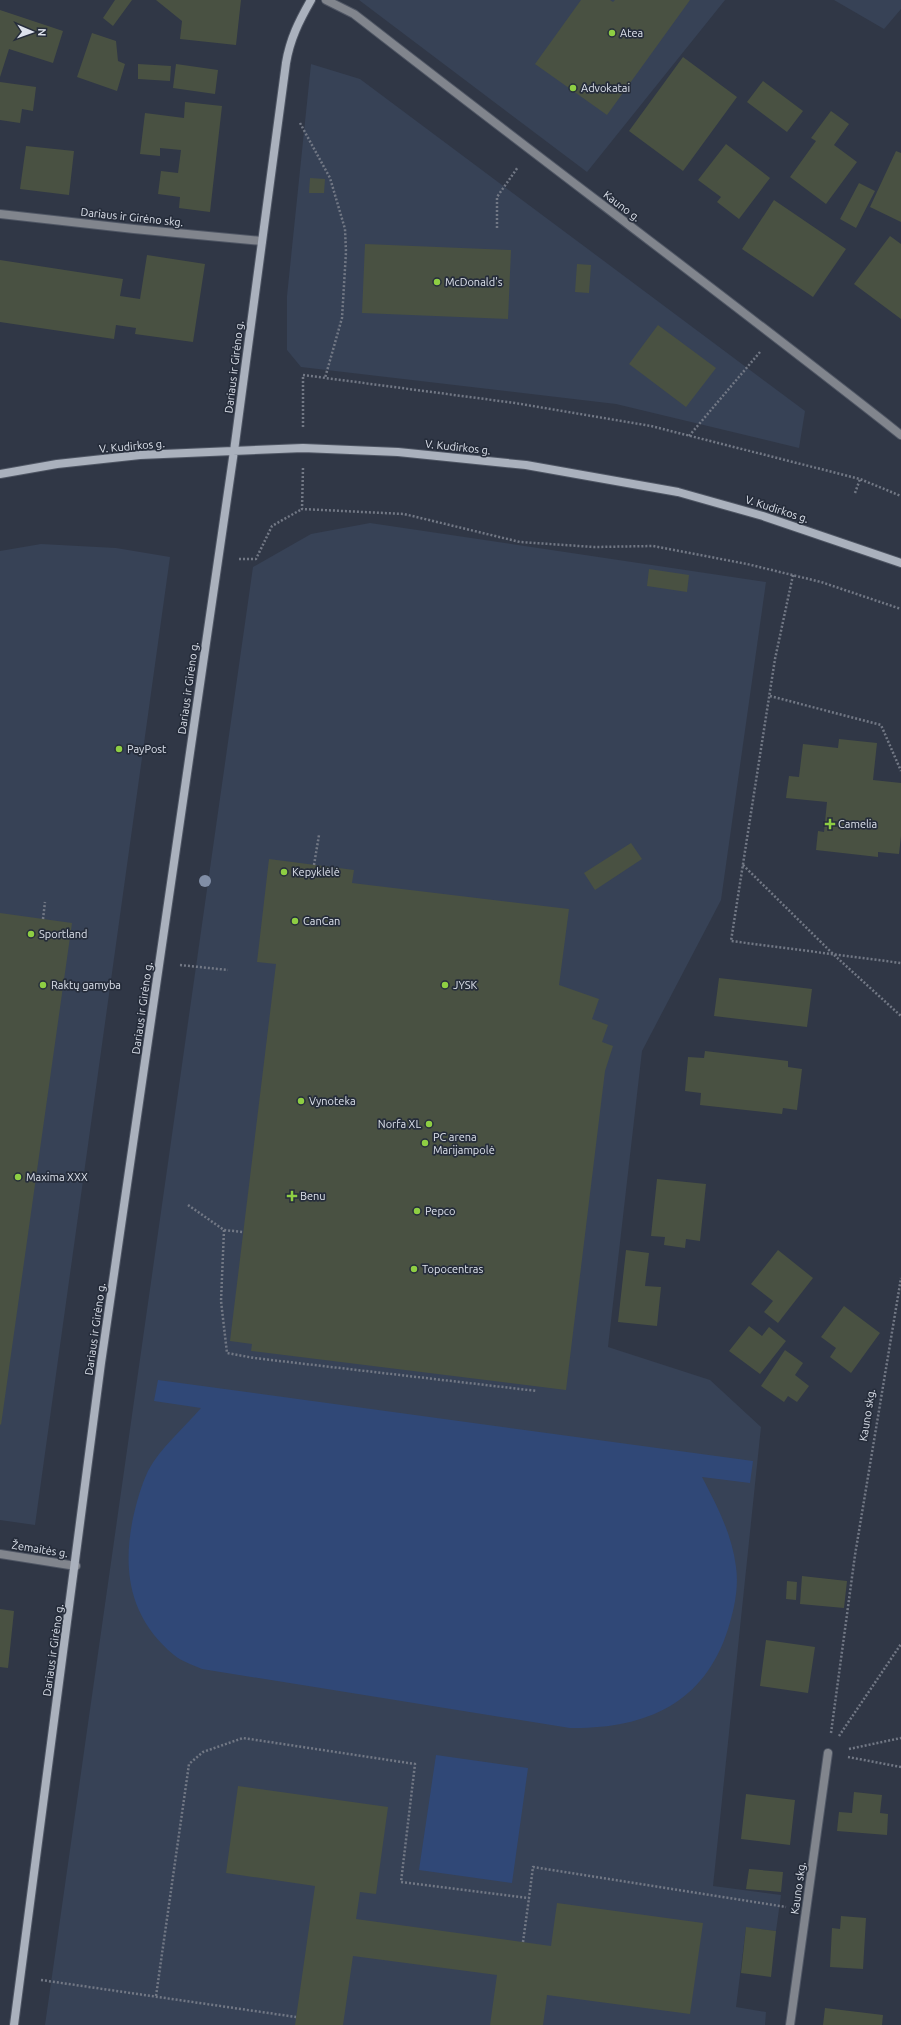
<svg xmlns="http://www.w3.org/2000/svg" width="901" height="2025" font-family="Ubuntu,sans-serif">
<style>
.built{fill:#374256}
.green{fill:#304877}
.building{fill:#495142}
.lines{fill:none;stroke-linecap:round;stroke-linejoin:round}
.street-casing{stroke:#4f5664;stroke-width:10}
.secondary-casing{stroke:#4f5664;stroke-width:10}
.path{stroke:#727885;stroke-width:2.5;stroke-dasharray:2 2;stroke-linecap:butt}
.street{stroke:#81858d;stroke-width:8}
.secondary{stroke:#aab1bd;stroke-width:8}
.tree{fill:#818ea6}
.poi-dot{fill:#8ece43;stroke:#262d3b;stroke-width:1.5}
.labels{text-anchor:middle;dominant-baseline:central;stroke-width:3.5;stroke-linejoin:round;paint-order:stroke}
.poi-label{font-size:11px;fill:#dde2ec;stroke:#262d3b;text-anchor:start}
.street-label{font-size:11px;fill:#dde2ec;stroke:#262d3b}
</style>
<rect width="100%" height="100%" fill="#303746"/>
<path class="built" d="M 359,0 L 725,0 L 587,172 Z
M 834,0 L 901,0 L 901,9 L 884,29 Z
M 311,64 L 360,79 L 805,411 L 799,448 L 616,404 L 301,367 L 287,350 L 287,296 Z
M 370,523 L 766,582 L 721,900 L 642,1051 L 608,1347 L 710,1380 L 761,1427 L 713,1886 L 781,1895 L 776,1931 L 746,1928 L 736,2007 L 766,2012 L 765,2025 L 45,2025 L 253,567 L 311,534 Z
M 41,544 L 116,548 L 170,557 L 35,1525 L 0,1520 L 0,551 Z"/>
<path class="green" d="M 158,1380 L 753,1461 L 750,1483 L 702,1477 C 717,1506 732,1534 736,1567 C 739,1588 734,1610 728,1629 C 704,1705 644,1729 570,1728 L 202,1669 C 193,1665 181,1661 174,1655 C 130,1618 122,1572 133,1518 C 137,1501 141,1486 148,1471 C 160,1448 184,1428 201,1408 L 154,1401 Z
M 436,1755 L 528,1768 L 512,1883 L 419,1870 Z"/>
<path class="building" d="M 115,0 L 132,0 L 113,26 L 103,18 Z
M 156,0 L 241,0 L 236,45 L 180,39 L 182,21 Z
M 581,0 L 610,0 L 613,2 L 615,0 L 690,0 L 607,115 L 535,64 Z
M 0,10 L 63,31 L 53,63 L 9,49 L 0,77 Z
M 92,33 L 116,41 L 118,61 L 125,64 L 117,91 L 77,77 Z
M 683,57 L 737,97 L 683,171 L 629,131 Z
M 138,64 L 171,66 L 170,81 L 138,79 Z
M 176,64 L 218,70 L 215,94 L 173,88 Z
M 763,81 L 803,111 L 787,132 L 747,102 Z
M 0,82 L 36,87 L 33,111 L 22,109 L 20,123 L 0,120 Z
M 185,102 L 222,106 L 210,212 L 179,208 L 180,197 L 158,194 L 161,171 L 178,173 L 181,150 L 160,148 L 160,156 L 140,154 L 145,113 L 184,118 Z
M 831,111 L 849,124 L 834,145 L 857,162 L 826,204 L 790,177 L 816,141 L 811,138 Z
M 726,144 L 770,178 L 739,219 L 717,202 L 721,197 L 698,180 Z
M 26,146 L 74,151 L 69,195 L 20,189 Z
M 896,151 L 901,153 L 901,222 L 870,207 Z
M 310,178 L 325,179 L 324,193 L 309,193 Z
M 859,183 L 875,191 L 856,228 L 840,219 Z
M 774,200 L 846,249 L 813,297 L 742,249 Z
M 890,236 L 901,244 L 901,319 L 854,284 Z
M 365,244 L 511,250 L 508,319 L 362,313 Z
M 147,255 L 205,264 L 193,342 L 135,334 L 136,328 L 116,325 L 114,339 L 0,322 L 0,260 L 123,279 L 120,296 L 140,299 Z
M 577,264 L 591,265 L 589,293 L 575,292 Z
M 658,325 L 716,368 L 686,407 L 629,364 Z
M 649,569 L 689,575 L 687,592 L 647,586 Z
M 839,739 L 877,743 L 873,780 L 901,783 L 901,836 L 899,854 L 878,852 L 878,857 L 816,850 L 818,831 L 824,832 L 827,802 L 786,798 L 789,776 L 799,777 L 803,744 L 838,748 Z
M 631,843 L 642,859 L 595,890 L 584,873 Z
M 269,859 L 354,870 L 352,883 L 569,909 L 559,985 L 599,999 L 592,1019 L 608,1025 L 602,1042 L 613,1046 L 605,1071 L 566,1390 L 251,1351 L 252,1344 L 230,1341 L 276,964 L 257,962 Z
M 0,913 L 72,923 L 1,1425 L 0,1424 Z
M 719,978 L 812,989 L 807,1027 L 714,1016 Z
M 705,1051 L 788,1061 L 788,1067 L 802,1069 L 797,1110 L 783,1108 L 782,1114 L 700,1105 L 701,1093 L 685,1091 L 688,1057 L 704,1058 Z
M 657,1179 L 706,1184 L 700,1241 L 686,1239 L 685,1248 L 664,1245 L 665,1237 L 651,1236 Z
M 626,1250 L 649,1253 L 645,1286 L 661,1287 L 657,1326 L 618,1322 Z
M 778,1250 L 813,1278 L 778,1323 L 764,1312 L 773,1301 L 751,1284 Z
M 844,1306 L 880,1333 L 851,1373 L 830,1357 L 836,1348 L 821,1337 Z
M 749,1326 L 762,1336 L 769,1327 L 786,1341 L 760,1374 L 729,1351 Z
M 785,1350 L 803,1363 L 795,1375 L 809,1386 L 797,1402 L 788,1396 L 784,1402 L 761,1386 Z
M 802,1576 L 847,1581 L 844,1608 L 800,1604 Z
M 787,1581 L 797,1582 L 796,1600 L 786,1599 Z
M 0,1609 L 14,1611 L 8,1668 L 0,1667 Z
M 766,1640 L 815,1647 L 808,1693 L 760,1686 Z
M 238,1786 L 388,1807 L 376,1894 L 360,1892 L 356,1919 L 551,1946 L 557,1903 L 703,1923 L 690,2014 L 547,1995 L 543,2025 L 490,2025 L 497,1975 L 353,1956 L 343,2025 L 295,2025 L 315,1886 L 226,1873 Z
M 854,1792 L 882,1795 L 880,1813 L 888,1814 L 887,1835 L 837,1831 L 839,1812 L 852,1813 Z
M 746,1794 L 795,1800 L 790,1845 L 741,1839 Z
M 749,1869 L 783,1872 L 781,1892 L 746,1889 Z
M 841,1916 L 866,1918 L 863,1969 L 830,1967 L 832,1928 L 840,1929 Z
M 746,1927 L 776,1931 L 771,1977 L 741,1973 Z
M 825,2008 L 883,2015 L 882,2025 L 823,2025 Z"/>
<g class="lines">
<defs>
<path id="street" d="M 326,0 L 354,14 L 367,24 C 544,162 725,296 901,435
M 0,214 L 134,229 L 262,241
M 0,1554 L 76,1566
M 790,2025 L 828,1753"/>
<path id="secondary" d="M 0,474 L 57,464 L 140,455 L 303,448 L 398,452 L 526,465 L 678,492 L 763,516 L 901,563
M 14,2025 L 101,1363 L 234,451 L 286,63 C 290,39 299,21 311,0"/>
</defs>
<use href="#street" class="street-casing"/>
<use href="#secondary" class="secondary-casing"/>
<path class="path" d="M 300,123 L 330,178 L 345,229 L 346,252 L 342,318 L 325,378
M 497,228 L 497,197 L 518,167
M 303,427 L 303,375 L 515,403 L 651,426 L 860,479 L 901,496
M 689,436 L 760,352
M 303,468 L 302,509 L 404,514 L 520,542 L 594,547 L 653,546 L 747,564 L 821,582 L 901,609
M 855,493 L 860,479
M 239,559 L 256,559 L 272,526 L 302,509
M 793,575 L 775,659 L 731,941 L 901,963
M 770,696 L 881,725 L 901,771
M 314,865 L 319,835
M 743,865 L 833,954 L 901,1016
M 43,919 L 45,902
M 180,965 L 228,970
M 188,1205 L 224,1230 L 243,1232
M 224,1230 L 221,1301 L 227,1353 L 254,1358 L 537,1391
M 831,1733 L 855,1555 L 901,1278
M 839,1736 L 901,1644
M 849,1749 L 901,1738
M 848,1757 L 901,1767
M 523,1942 L 529,1898
M 41,1980 L 296,2017
M 156,1996 L 189,1764 L 203,1752 L 243,1738 L 415,1764 L 401,1882 L 529,1898 L 533,1867 L 786,1907"/>
<use href="#street" class="street"/>
<use href="#secondary" class="secondary"/>
</g>
<circle class="tree" cx="205" cy="881" r="6"/>
<g class="poi-dot">
<circle cx="612" cy="33" r="4"/>
<circle cx="573" cy="88" r="4"/>
<circle cx="437" cy="282" r="4"/>
<circle cx="119" cy="749" r="4"/>
<path d="M828 818h4v4h4v4h-4v4h-4v-4h-4v-4h4z"/>
<circle cx="284" cy="872" r="4"/>
<circle cx="295" cy="921" r="4"/>
<circle cx="31" cy="934" r="4"/>
<circle cx="43" cy="985" r="4"/>
<circle cx="445" cy="985" r="4"/>
<circle cx="301" cy="1101" r="4"/>
<circle cx="429" cy="1124" r="4"/>
<circle cx="425" cy="1143" r="4"/>
<circle cx="18" cy="1177" r="4"/>
<path d="M290 1190h4v4h4v4h-4v4h-4v-4h-4v-4h4z"/>
<circle cx="417" cy="1211" r="4"/>
<circle cx="414" cy="1269" r="4"/>
</g>
<g class="labels">
<g class="poi-label">
<text x="620" y="33">Atea</text>
<text x="581" y="88">Advokatai</text>
<text x="445" y="282">McDonald's</text>
<text x="127" y="749">PayPost</text>
<text x="838" y="824">Camelia</text>
<text x="292" y="872">Kepyklėlė</text>
<text x="303" y="921">CanCan</text>
<text x="39" y="934">Sportland</text>
<text x="51" y="985">Raktų gamyba</text>
<text x="453" y="985">JYSK</text>
<text x="309" y="1101">Vynoteka</text>
<text x="421" y="1124" text-anchor="end">Norfa XL</text>
<text x="433" y="1137">PC arena<tspan x="433" dy="13">Marijampolė</tspan></text>
<text x="26" y="1177">Maxima XXX</text>
<text x="300" y="1196">Benu</text>
<text x="425" y="1211">Pepco</text>
<text x="422" y="1269">Topocentras</text>
</g>
<g class="street-label">
<text transform="translate(622 206) rotate(37)">Kauno g.</text>
<text transform="translate(132 217) rotate(6)">Dariaus ir Girėno skg.</text>
<text transform="translate(234 367) rotate(-83)">Dariaus ir Girėno g.</text>
<text transform="translate(132 446) rotate(-5)">V. Kudirkos g.</text>
<text transform="translate(458 447) rotate(6)">V. Kudirkos g.</text>
<text transform="translate(777 509) rotate(18)">V. Kudirkos g.</text>
<text transform="translate(188 688) rotate(-82)">Dariaus ir Girėno g.</text>
<text transform="translate(142 1008) rotate(-82)">Dariaus ir Girėno g.</text>
<text transform="translate(95 1329) rotate(-82)">Dariaus ir Girėno g.</text>
<text transform="translate(867 1415) rotate(-81)">Kauno skg.</text>
<text transform="translate(40 1549) rotate(9)">Žemaitės g.</text>
<text transform="translate(53 1650) rotate(-82)">Dariaus ir Girėno g.</text>
<text transform="translate(798 1888) rotate(-82)">Kauno skg.</text>
</g>
</g>
<g transform="translate(32 32) rotate(92)" stroke="#262d3b" stroke-width="3" paint-order="stroke">
<path d="M0-3L7 15L0 10L-7 15Z" fill="#dde2ec"/>
<text y="-6" font-size="11" font-weight="bold" text-anchor="middle" fill="#dde2ec">N</text>
</g>
</svg>
